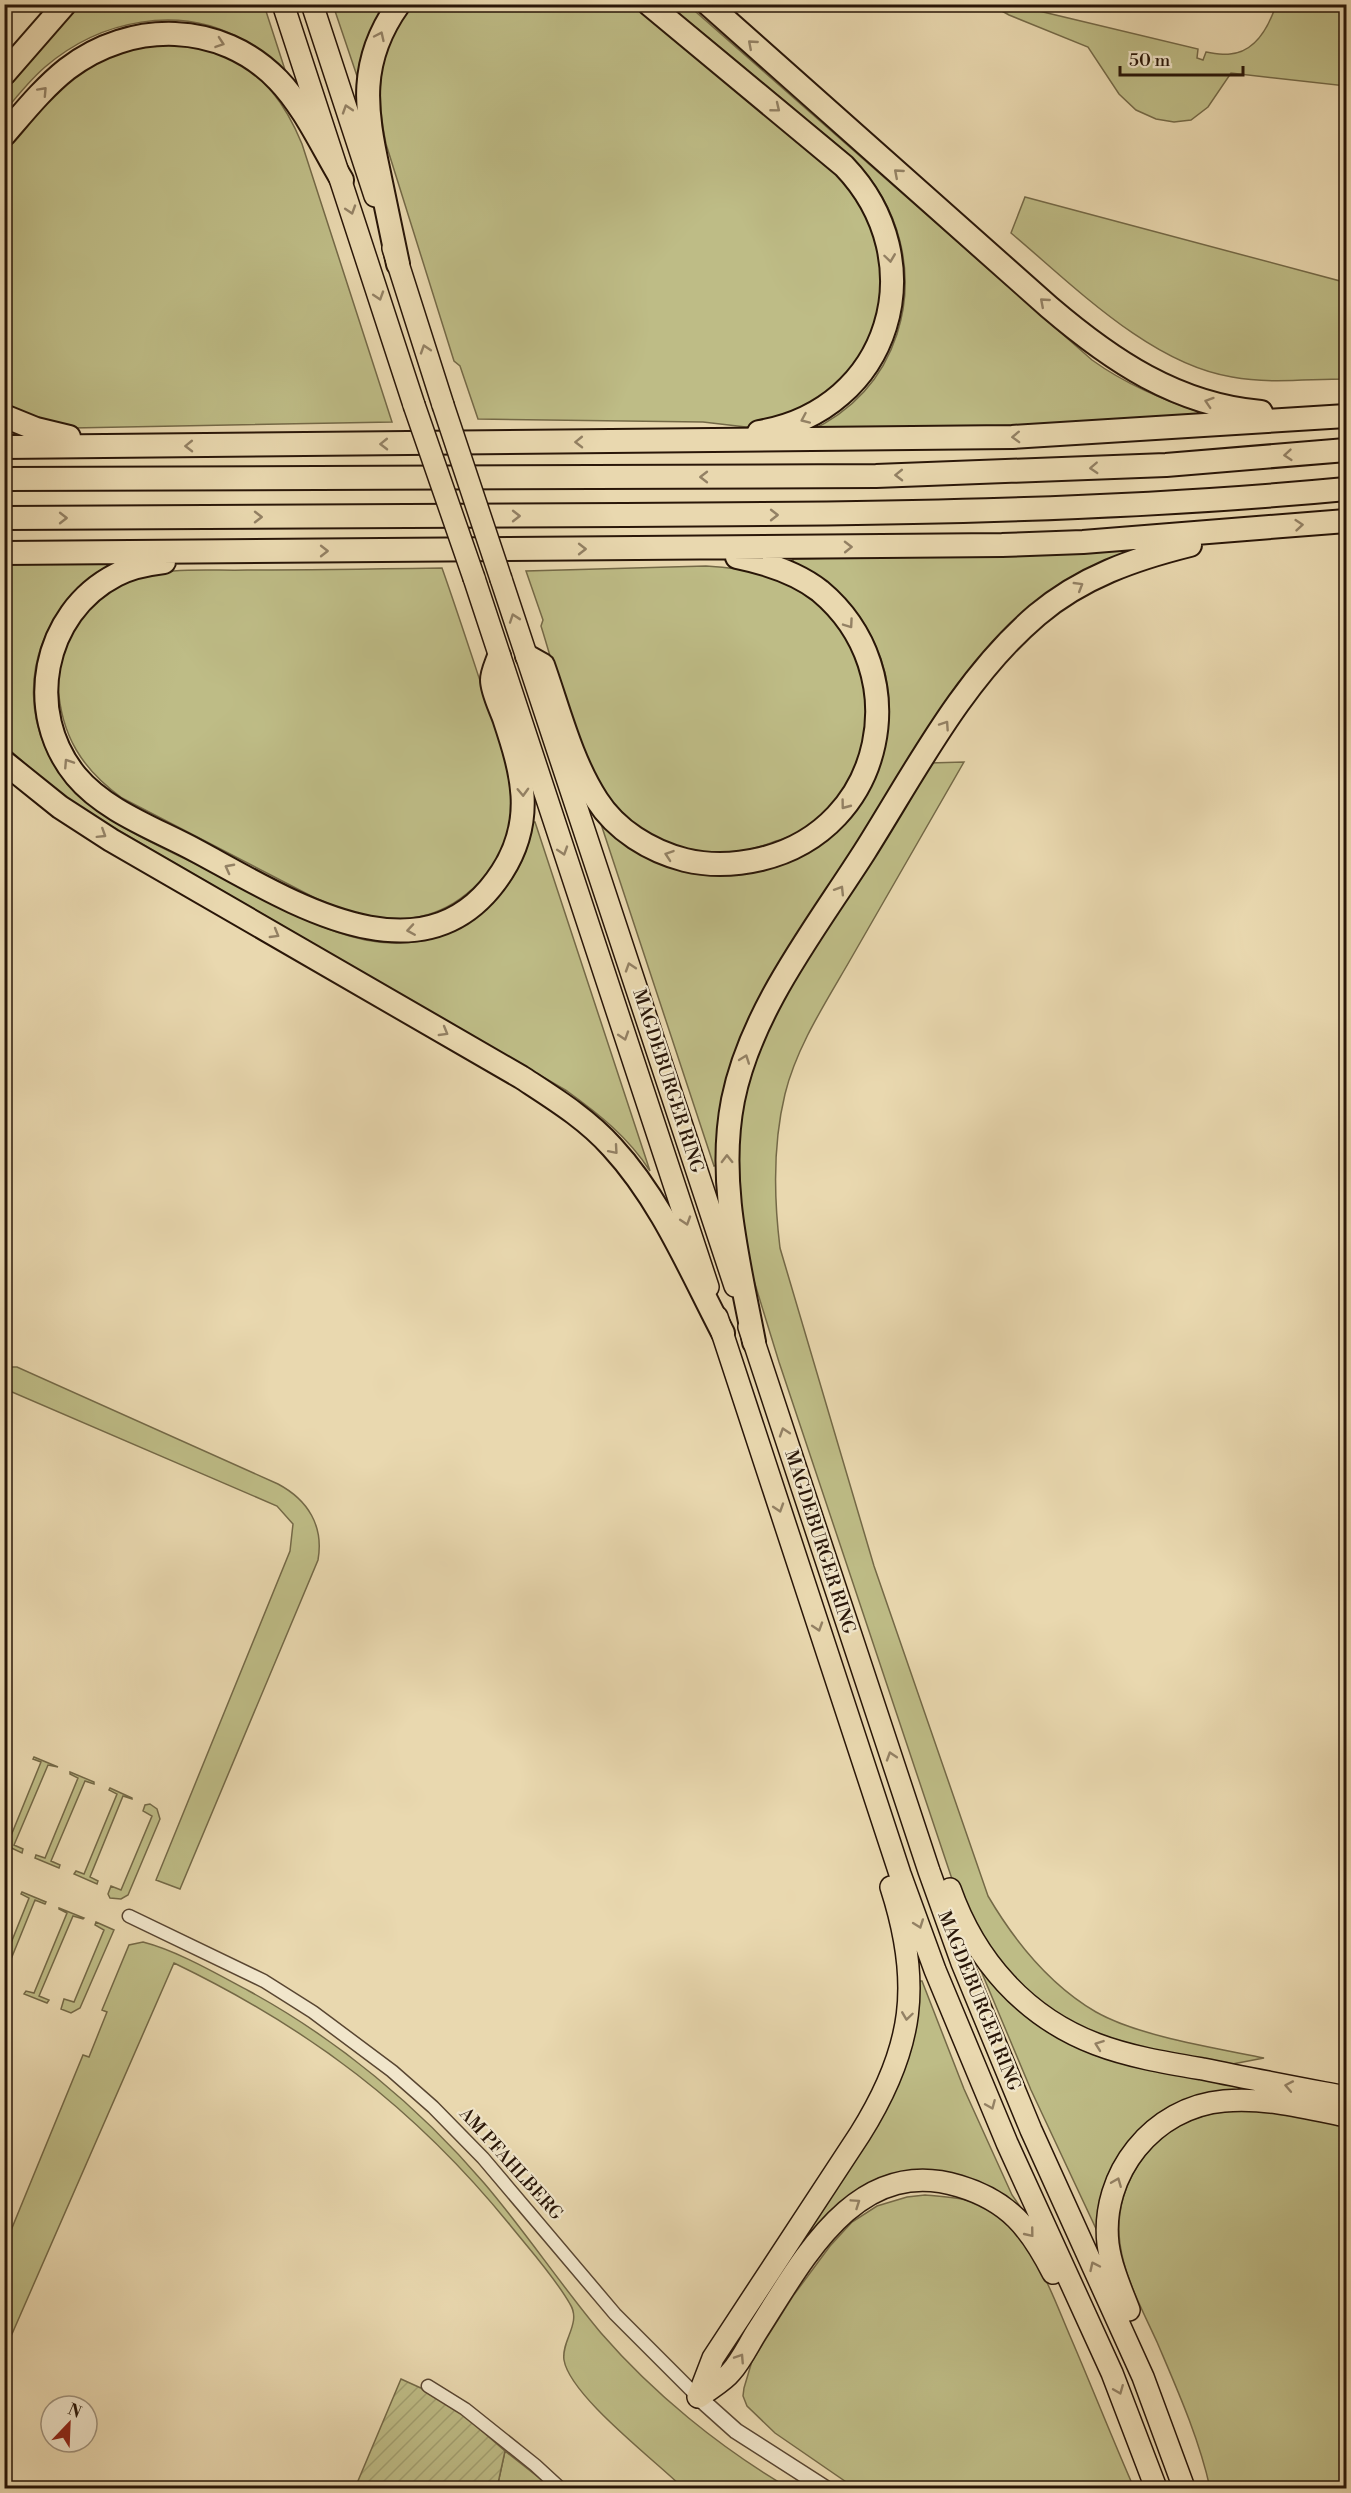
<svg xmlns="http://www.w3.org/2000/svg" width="1351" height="2493" font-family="'Libre Bodoni',serif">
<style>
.green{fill:#bebc86;stroke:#746947;stroke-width:1.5}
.garden{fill:url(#garden-furrows);stroke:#746947;stroke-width:1.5}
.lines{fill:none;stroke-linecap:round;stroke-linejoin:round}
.minor-casing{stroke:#594632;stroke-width:15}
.tertiary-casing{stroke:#594632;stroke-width:18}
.trunk-casing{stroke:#291608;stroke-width:24}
.motorway-casing{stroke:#291608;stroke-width:26}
.minor{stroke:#f1e6cb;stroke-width:12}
.tertiary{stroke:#f1e6cb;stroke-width:15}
.trunk{stroke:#e9d8af;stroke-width:21}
.motorway{stroke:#e9d8af;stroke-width:22}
.trunk-bridge-casing{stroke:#291608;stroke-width:24;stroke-linecap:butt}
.trunk-bridge{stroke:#e9d8af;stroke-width:21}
.oneway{stroke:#938164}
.labels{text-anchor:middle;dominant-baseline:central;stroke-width:4.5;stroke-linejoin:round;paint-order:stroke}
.street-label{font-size:18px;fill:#291608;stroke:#f1e6cb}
</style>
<defs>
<pattern id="garden-furrows" width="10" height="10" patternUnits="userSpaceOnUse" patternTransform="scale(1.5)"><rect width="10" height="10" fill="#bebc86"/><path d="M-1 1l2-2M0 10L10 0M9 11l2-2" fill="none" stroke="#a3a172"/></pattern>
</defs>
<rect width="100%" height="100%" fill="#e9d8af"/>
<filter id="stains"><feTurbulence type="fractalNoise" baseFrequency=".00333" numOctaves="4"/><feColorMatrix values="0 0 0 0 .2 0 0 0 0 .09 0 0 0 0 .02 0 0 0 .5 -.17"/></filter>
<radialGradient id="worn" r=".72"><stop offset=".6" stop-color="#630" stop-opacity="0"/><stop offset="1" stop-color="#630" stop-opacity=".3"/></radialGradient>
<path class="green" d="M 78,5 L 264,5 L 287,76 C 274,64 261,51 245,41 C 180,3 100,20 45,67 C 30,80 17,96 5,111 L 5,91 Z
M 333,5 L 388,5 L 358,76 L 357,76 Z
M 412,5 L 633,5 L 819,156 L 836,172 L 867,215 L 882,259 L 880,314 L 861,358 L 818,402 L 756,426 L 746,427 L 703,422 L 478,419 L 460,366 L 454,361 L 386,144 C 375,90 377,49 412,5 Z
M 668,5 L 688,5 L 1092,360 C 1128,386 1167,402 1209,415 L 1051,424 L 808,432 C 851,412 882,380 897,334 C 917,272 899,205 853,159 C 834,140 811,124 791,106 C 750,72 710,38 668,5 Z
M 991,5 L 1027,5 L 1039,11 L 1198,49 L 1197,58 L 1203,60 L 1206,52 C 1213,53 1222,55 1230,54 C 1256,52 1269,26 1276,5 L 1346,5 L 1346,86 L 1231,73 L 1208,107 L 1191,120 L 1174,122 L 1156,119 L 1136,110 L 1119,94 L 1088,47 L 1009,15 Z
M 151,43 C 168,44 186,43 202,47 C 210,48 217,53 224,56 C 264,73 286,105 302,144 L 392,422 L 72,428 L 54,427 L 5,406 L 5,149 L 48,98 L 90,63 Z
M 1025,197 L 1344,282 L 1346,278 L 1346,379 C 1308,379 1270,384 1232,377 C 1150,364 1073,285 1011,233 Z
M 1166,543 L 1045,597 L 767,988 L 717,1165 L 714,1166 L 601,824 L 723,875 C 902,868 953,641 793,562 L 793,559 L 1047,553 Z
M 124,560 C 106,571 86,580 72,596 C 19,652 21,738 76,792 C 114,829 169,850 216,874 C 300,916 395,984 483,911 C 511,887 528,859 533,822 L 535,822 L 650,1171 C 629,1138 599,1114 567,1091 L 80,808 L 54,789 L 4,745 L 4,562 Z
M 706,566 C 745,568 786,575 817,601 C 829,611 840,627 847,640 C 882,704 868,787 805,829 C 797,835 785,838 776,841 C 751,851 727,856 701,852 C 657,846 623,820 599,784 C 572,744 556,673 541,626 L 543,620 L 526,571 Z
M 442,568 C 460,619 476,669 493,720 C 501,745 513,773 513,800 C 513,842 489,881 454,903 C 409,931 360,918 315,898 L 122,798 C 82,769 61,736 58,685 C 55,640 88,596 130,580 C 166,566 209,571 247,570 C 312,570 377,569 442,568 Z
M 964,762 C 927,826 890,891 853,955 C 828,999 797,1045 785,1094 C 773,1143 774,1199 780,1248 L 874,1566 L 988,1896 C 1015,1942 1050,1985 1096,2012 C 1138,2036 1215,2048 1264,2058 L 1222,2066 L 1129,2049 L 1068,2024 L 1015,1984 L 959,1900 L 779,1362 L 743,1245 L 735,1201 L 740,1106 L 771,1016 L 929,763 Z
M 5,1367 L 17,1367 L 278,1484 C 308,1500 324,1526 318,1560 L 180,1889 L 156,1880 L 290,1551 L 293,1524 L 277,1506 L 5,1389 Z
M 34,1757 L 58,1767 L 48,1765 L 14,1845 L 23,1849 L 22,1853 L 5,1845 L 5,1842 L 8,1843 L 41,1762 L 33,1759 Z
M 70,1772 L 94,1782 L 94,1784 L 85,1781 L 51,1861 L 60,1865 L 59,1868 L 35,1858 L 36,1855 L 45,1858 L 78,1778 L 70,1774 Z
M 110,1788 L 132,1798 L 132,1799 L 123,1796 L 90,1877 L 98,1881 L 97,1884 L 74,1874 L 76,1871 L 84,1874 L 117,1794 L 109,1790 Z
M 150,1804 L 157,1809 L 160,1819 L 128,1895 L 121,1899 L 110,1898 L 108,1894 L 111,1886 L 121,1890 L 152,1816 L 143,1811 L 145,1805 Z
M 22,1892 L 46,1902 L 45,1904 L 35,1900 L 5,1974 L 5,1958 L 29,1898 L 21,1894 Z
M 59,1908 L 84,1918 L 83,1919 L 73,1916 L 39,1996 L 49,2000 L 47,2003 L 24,1994 L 26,1991 L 34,1993 L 67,1913 L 59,1909 Z
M 96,1922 L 114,1930 L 80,2008 L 71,2013 L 61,2009 L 64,1999 L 74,2002 L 104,1930 L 95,1925 Z
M 143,1942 C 178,1951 217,1974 249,1991 C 337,2039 419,2107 484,2183 C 525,2231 560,2284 601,2333 C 653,2393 720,2448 789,2488 L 683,2488 C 656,2461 570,2396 564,2360 C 561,2341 582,2323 570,2304 C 554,2276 530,2250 510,2225 C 415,2108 309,2028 174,1963 L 5,2350 L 5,2245 L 83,2055 L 89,2057 L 107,2012 L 102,2010 L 129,1945 Z
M 979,1966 L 1032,2016 L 1302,2099 L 1158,2117 L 1099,2235 L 1031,2090 Z
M 919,1981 L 922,1981 L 964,2089 L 1012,2195 L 1019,2205 L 883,2180 L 732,2357 L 727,2354 L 857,2156 Z
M 1243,2110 L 1282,2112 L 1346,2126 L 1346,2488 L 1210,2488 C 1199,2438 1177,2389 1157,2342 C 1143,2311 1125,2279 1120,2244 C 1113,2193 1143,2141 1189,2121 C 1207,2113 1224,2111 1243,2110 Z
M 925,2195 C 948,2197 976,2198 995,2212 C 1035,2242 1051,2292 1070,2336 C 1092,2387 1112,2438 1134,2488 L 855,2488 L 775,2433 L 747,2406 L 743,2396 L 744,2388 L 752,2361 L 793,2296 L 830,2246 L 852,2222 L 877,2206 L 907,2197 Z
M 505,2451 L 552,2488 L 497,2488 Z"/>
<path class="garden" d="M 401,2379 L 445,2399 L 505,2451 L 497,2488 L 355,2488 Z"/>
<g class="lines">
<defs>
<path id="minor" d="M 129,1916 L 264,1981 L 313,2012 L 392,2071 L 433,2107 L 483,2158 L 615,2314 L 698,2397
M 428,2386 L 465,2409 L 535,2465 L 560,2488"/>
<path id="tertiary" d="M 698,2397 L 736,2431 L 825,2488"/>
<path id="trunk" d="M 283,4 L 414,405
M 312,4 L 375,196
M 393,248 L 443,405
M 474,578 L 708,1287
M 501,579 L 735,1286
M 717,1317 L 900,1874 L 935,1970 L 1007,2143 L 1112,2373 L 1156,2488
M 749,1327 L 929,1871 L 962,1963 L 1031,2130 L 1143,2377 L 1184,2488
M 950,1889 C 975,1960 1025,2017 1096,2044 C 1130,2057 1167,2063 1203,2069 C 1251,2079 1299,2088 1346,2097
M 1129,2310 C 1121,2289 1111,2267 1108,2244 C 1100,2174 1153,2107 1224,2101 C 1264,2097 1307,2108 1346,2116
M 698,2397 L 713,2358 L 860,2134 C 914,2048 922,1983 891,1887
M 699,2397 C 709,2389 723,2382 731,2372 C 741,2361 748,2346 756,2333 C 802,2262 855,2154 959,2186 C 1009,2201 1030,2228 1053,2273"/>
<path id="motorway" d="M 649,4 L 844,166 C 935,261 891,410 759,432
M 708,4 L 1049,307 C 1111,360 1177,405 1261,412
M 4,74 L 65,4
M 4,135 C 24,112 43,88 67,69 C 131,20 221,21 278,80 C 305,108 322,147 342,180
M 398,264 C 392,234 385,203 379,173 C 365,109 358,61 399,4
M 4,416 L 36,429 L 69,437
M 4,447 L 1012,437 L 1346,416
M 4,479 L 876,476 L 1166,465 L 1346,450
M 4,518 C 211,517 418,516 625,515 C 866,514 1106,512 1346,489
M 4,553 L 1002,545 L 1083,542 L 1346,521
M 164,562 C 147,564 131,567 116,575 C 42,613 24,713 76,776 C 105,811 156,829 195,850 C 285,898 425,992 502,872 C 536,819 522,772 504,718 C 500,707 492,691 492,680 C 492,672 497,663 499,656
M 527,656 L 543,665 C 559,710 571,760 597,800 C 616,830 650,851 685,860 C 710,866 736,865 761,859 C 886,829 917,672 820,591 C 796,572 766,563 737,557
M 4,762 L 60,807 L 111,840 L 521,1077 C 553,1098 586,1118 612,1147 C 661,1200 690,1270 723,1333
M 754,1342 C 739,1263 717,1181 733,1100 C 751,1010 816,928 865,851 C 916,770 963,678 1037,615 C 1082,577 1134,559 1190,545"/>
</defs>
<use href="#minor" class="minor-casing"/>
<use href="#tertiary" class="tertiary-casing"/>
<use href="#trunk" class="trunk-casing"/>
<use href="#motorway" class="motorway-casing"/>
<use href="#minor" class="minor"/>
<use href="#tertiary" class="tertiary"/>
<use href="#trunk" class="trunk"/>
<use href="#motorway" class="motorway"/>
<defs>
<path id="trunk-bridge" d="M 414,405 L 474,578
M 443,405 L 501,579"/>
</defs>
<use href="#trunk-bridge" class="trunk-bridge-casing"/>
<use href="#trunk-bridge" class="trunk-bridge"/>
</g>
<defs><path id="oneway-chevron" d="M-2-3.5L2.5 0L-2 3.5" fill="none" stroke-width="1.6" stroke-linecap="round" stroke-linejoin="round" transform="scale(1.5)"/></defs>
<g class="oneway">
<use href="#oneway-chevron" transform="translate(380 36) rotate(-65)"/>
<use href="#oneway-chevron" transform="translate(220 43) rotate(19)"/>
<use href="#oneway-chevron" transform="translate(752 44) rotate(-139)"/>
<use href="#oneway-chevron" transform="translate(43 91) rotate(-47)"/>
<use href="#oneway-chevron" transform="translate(776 108) rotate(39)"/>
<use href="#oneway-chevron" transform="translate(347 109) rotate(-108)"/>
<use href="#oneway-chevron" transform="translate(898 173) rotate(-139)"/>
<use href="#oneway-chevron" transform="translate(351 210) rotate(72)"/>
<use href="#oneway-chevron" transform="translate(890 258) rotate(82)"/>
<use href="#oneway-chevron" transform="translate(379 296) rotate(72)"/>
<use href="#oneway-chevron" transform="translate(1044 302) rotate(-139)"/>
<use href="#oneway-chevron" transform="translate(425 349) rotate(-108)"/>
<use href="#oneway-chevron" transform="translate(1209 402) rotate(-162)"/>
<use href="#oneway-chevron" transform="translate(805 419) rotate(156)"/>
<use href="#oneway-chevron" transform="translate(1016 437) rotate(178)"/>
<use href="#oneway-chevron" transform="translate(579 442) rotate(179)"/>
<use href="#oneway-chevron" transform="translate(384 444) rotate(179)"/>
<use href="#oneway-chevron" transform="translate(189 446) rotate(179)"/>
<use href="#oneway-chevron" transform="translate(1288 455) rotate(175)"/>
<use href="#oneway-chevron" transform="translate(1094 468) rotate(177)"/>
<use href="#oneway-chevron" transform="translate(899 475) rotate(179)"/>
<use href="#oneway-chevron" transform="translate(704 477) rotate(180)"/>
<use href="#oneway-chevron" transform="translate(774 515)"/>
<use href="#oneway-chevron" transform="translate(516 516)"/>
<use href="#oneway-chevron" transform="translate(258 517)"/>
<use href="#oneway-chevron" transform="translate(63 518)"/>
<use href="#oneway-chevron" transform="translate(1299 525) rotate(-5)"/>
<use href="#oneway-chevron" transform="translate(848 547) rotate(-1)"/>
<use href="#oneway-chevron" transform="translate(582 549)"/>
<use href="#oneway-chevron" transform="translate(324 551)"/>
<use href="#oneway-chevron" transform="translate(1079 586) rotate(-31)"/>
<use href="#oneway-chevron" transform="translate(514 618) rotate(-109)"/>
<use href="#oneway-chevron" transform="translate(849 624) rotate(55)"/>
<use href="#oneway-chevron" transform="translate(945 725) rotate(-56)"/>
<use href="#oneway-chevron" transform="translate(68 763) rotate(-123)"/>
<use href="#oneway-chevron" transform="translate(523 792) rotate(88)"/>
<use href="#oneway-chevron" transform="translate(845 805) rotate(127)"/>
<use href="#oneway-chevron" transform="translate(102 834) rotate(32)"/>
<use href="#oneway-chevron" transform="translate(563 851) rotate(72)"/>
<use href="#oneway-chevron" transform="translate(669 855) rotate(-161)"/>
<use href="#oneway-chevron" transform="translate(229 868) rotate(-152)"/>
<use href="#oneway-chevron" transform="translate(840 890) rotate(-58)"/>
<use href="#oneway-chevron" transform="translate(411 930) rotate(171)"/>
<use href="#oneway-chevron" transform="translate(275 934) rotate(30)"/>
<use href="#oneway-chevron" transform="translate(630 967) rotate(-108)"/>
<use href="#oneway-chevron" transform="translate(444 1032) rotate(30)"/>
<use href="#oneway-chevron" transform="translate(624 1036) rotate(72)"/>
<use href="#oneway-chevron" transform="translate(745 1059) rotate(-70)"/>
<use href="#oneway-chevron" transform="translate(614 1150) rotate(49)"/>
<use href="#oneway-chevron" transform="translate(727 1159) rotate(-91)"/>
<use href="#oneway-chevron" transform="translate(686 1221) rotate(72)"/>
<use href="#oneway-chevron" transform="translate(784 1432) rotate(-108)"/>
<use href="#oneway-chevron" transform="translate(779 1508) rotate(72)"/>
<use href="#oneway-chevron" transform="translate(818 1627) rotate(72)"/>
<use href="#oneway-chevron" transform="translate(891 1756) rotate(-108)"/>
<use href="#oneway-chevron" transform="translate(919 1924) rotate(70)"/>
<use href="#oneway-chevron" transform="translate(907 2016) rotate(98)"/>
<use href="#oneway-chevron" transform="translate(1099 2045) rotate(-160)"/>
<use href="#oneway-chevron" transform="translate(1289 2086) rotate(-169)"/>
<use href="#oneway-chevron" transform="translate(991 2105) rotate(67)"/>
<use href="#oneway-chevron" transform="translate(1117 2182) rotate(-68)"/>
<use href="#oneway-chevron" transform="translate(856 2203) rotate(-34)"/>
<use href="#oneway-chevron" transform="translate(1030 2233) rotate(51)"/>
<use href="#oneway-chevron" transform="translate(1094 2266) rotate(-115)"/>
<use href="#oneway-chevron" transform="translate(740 2358) rotate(-57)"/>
<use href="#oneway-chevron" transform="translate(1119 2390) rotate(68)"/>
</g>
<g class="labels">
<g class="street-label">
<text transform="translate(668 1081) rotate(72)">MAGDEBURGER RING</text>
<text transform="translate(820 1542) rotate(72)">MAGDEBURGER RING</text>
<text transform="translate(979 2001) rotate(68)">MAGDEBURGER RING</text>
<text transform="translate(511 2164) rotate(48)">AM PFAHLBERG</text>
</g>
</g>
<rect width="1351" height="2493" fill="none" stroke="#e9d8af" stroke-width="24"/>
<rect x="6" y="6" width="1339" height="2481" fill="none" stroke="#291608" stroke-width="3"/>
<rect x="12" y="12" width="1327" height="2469" fill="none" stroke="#291608" stroke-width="1.5"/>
<g transform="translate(69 2424) rotate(23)"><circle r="28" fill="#f1e6cb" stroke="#a1937d" stroke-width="1.5"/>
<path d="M0-4.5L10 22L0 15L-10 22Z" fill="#8f2418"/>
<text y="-9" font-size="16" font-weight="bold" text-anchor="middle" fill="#291608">N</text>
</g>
<path d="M1120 66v9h123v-9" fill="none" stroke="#291608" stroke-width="3"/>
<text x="1129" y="66" font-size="18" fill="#291608" stroke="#f1e6cb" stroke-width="4.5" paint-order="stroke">50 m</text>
<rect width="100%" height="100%" filter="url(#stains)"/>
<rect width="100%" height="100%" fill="url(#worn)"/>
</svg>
